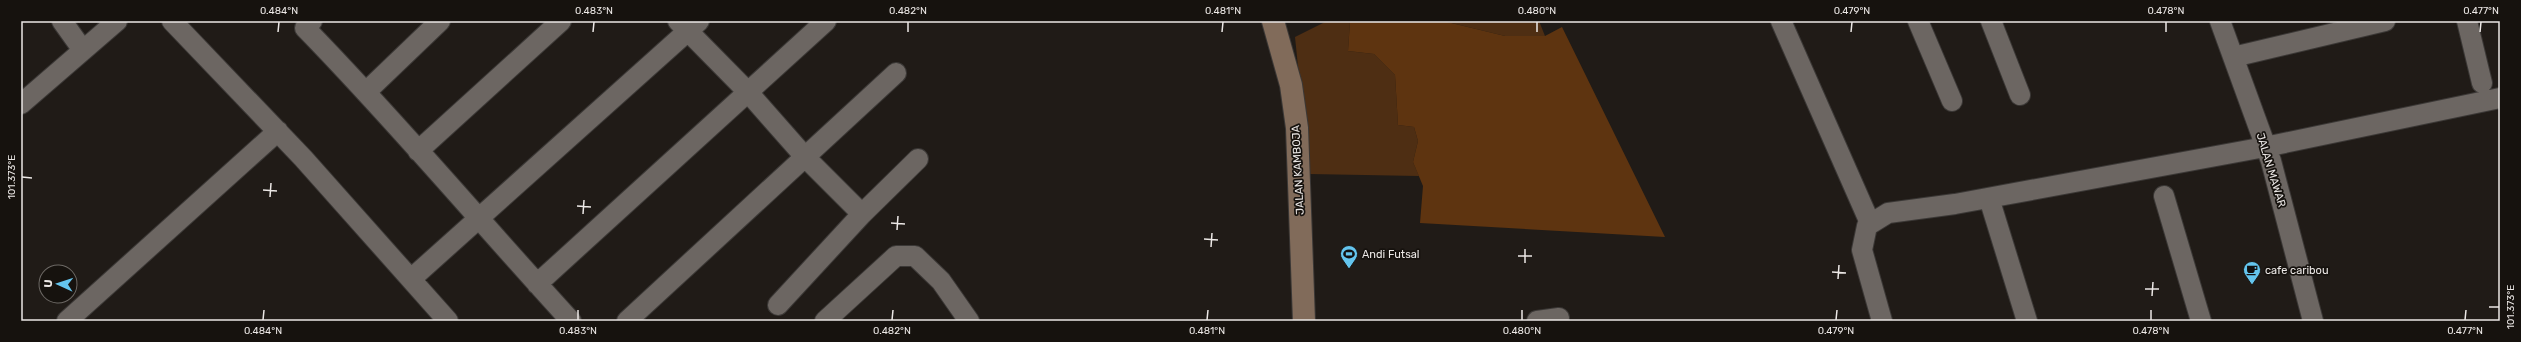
<svg xmlns="http://www.w3.org/2000/svg" width="2521" height="342" font-family="Rubik,sans-serif">
<style>
.green{fill:#4e2e13}
.forest{fill:#5e3410}
.lines{fill:none;stroke-linecap:round;stroke-linejoin:round}
.street-casing{stroke:#3b3836;stroke-width:22}
.secondary-casing{stroke:#3b3836;stroke-width:24}
.street{stroke:#6c6662;stroke-width:20}
.secondary{stroke:#816b5a;stroke-width:22}
.ticks{fill:none;stroke:#ece8e6;stroke-width:1.5}
.labels{text-anchor:middle;dominant-baseline:central;stroke-width:3.5;stroke-linejoin:round;paint-order:stroke}
.street-label{font-size:11px;fill:#ece8e6;stroke:#16120e}
.poi-label{font-size:11px;fill:#ece8e6;stroke:#16120e;text-anchor:start}
.neatline{fill:none;stroke:#ece8e6;stroke-width:1.5}
.ticks-label{font-size:10px;text-anchor:middle;fill:#ece8e6}
</style>
<rect width="100%" height="100%" fill="#201b17"/>
<path class="green" d="M 1327,21 L 1354,21 L 1350,22 L 1348,51 L 1374,54 L 1395,75 L 1398,125 L 1414,127 L 1418,141 L 1413,162 L 1419,176 L 1309,174 L 1295,37 Z
M 1443,21 L 1539,21 L 1545,36 L 1505,36 Z"/>
<path class="forest" d="M 1354,21 L 1443,21 L 1505,36 L 1545,36 L 1562,27 L 1665,237 L 1420,223 L 1423,186 L 1413,162 L 1418,141 L 1414,127 L 1398,125 L 1395,75 L 1374,54 L 1348,51 L 1350,22 Z"/>
<g class="lines">
<defs>
<path id="street" d="M 62,21 L 82,49
M 172,21 L 303,158 L 448,321
M 312,21 L 305,28 C 397,122 482,224 571,321
M 678,21 L 747,91 L 806,158 L 862,214 L 918,159
M 1781,21 L 1870,223
M 1918,21 L 1952,101
M 1991,21 L 2020,95
M 2220,21 L 2271,161 L 2313,321
M 2467,21 L 2482,83
M 2233,57 L 2385,21
M 367,91 L 440,21
M 21,104 L 117,21
M 418,151 L 561,21
M 2164,196 L 2201,321
M 1989,198 L 2027,321
M 411,279 L 699,21
M 537,284 L 826,21
M 778,305 L 862,214
M 67,321 L 278,131
M 627,321 L 896,73
M 825,321 L 896,256 L 915,256 L 941,281 L 969,321
M 1537,321 L 1559,318
M 1882,321 L 1862,250 L 1867,226 L 1888,213 L 1955,204 L 2265,147 L 2500,98"/>
<path id="secondary" d="M 1273,21 L 1291,85 L 1297,128 L 1304,321"/>
</defs>
<use href="#street" class="street-casing"/>
<use href="#secondary" class="secondary-casing"/>
<use href="#street" class="street"/>
<use href="#secondary" class="secondary"/>
</g>
<path class="ticks" d="M 278,32 L 279,22M 593,32 L 594,22M 908,32 L 908,22M 1222,32 L 1223,22M 1537,32 L 1537,22M 1851,32 L 1852,22M 2166,32 L 2166,22M 2480,32 L 2481,22M 22,177 L 32,178M 263,190 L 277,191M 270,197 L 271,183M 577,206 L 591,207M 583,214 L 584,200M 891,223 L 905,224M 897,230 L 898,216M 1204,239 L 1218,240M 1211,247 L 1212,233M 1518,256 L 1532,256M 1525,263 L 1525,249M 1832,272 L 1846,273M 1838,279 L 1839,265M 2145,289 L 2159,289M 2152,296 L 2153,282M 2489,307 L 2499,307M 263,320 L 264,310M 578,320 L 578,310M 892,320 L 893,310M 1207,320 L 1208,310M 1522,320 L 1522,310M 1836,320 L 1837,310M 2151,320 L 2151,310M 2465,320 L 2466,310"/>
<defs>
<symbol id="stadium-pin" viewBox="-11 -11 22 30"><path d="M0 17L-7.5 6A9.5 9.5 0 1 1 7.5 6Z" fill="#64c5ee" stroke="#16120e"/><path d="M0-5a6.5 5 0 1 0 0 10a6.5 5 0 1 0 0-10ZM-3.5-1.8h7v3.6h-7Z" fill="#111"/></symbol>
<symbol id="cafe-pin" viewBox="-11 -11 22 30"><path d="M0 17L-7.5 6A9.5 9.5 0 1 1 7.5 6Z" fill="#64c5ee" stroke="#16120e"/><path d="M-5.5-4.5H6V0H3Q3 3.5 0 3.5H-2.5Q-5.5 3.5-5.5 0ZM3-3.2v2h1.7v-2ZM-6 4.5H4V6H-6Z" fill="#111"/></symbol>
</defs>
<g fill-rule="evenodd">
<use href="#stadium-pin" x="1339" y="244" width="20" height="27"/>
<use href="#cafe-pin" x="2242" y="260" width="20" height="27"/>
</g>
<g class="labels">
<g class="street-label">
<text transform="translate(1298 170) rotate(-93)">JALAN KAMBOJA</text>
<text transform="translate(2271 170) rotate(73)">JALAN MAWAR</text>
</g>
<g class="poi-label">
<text x="1362" y="254">Andi Futsal</text>
<text x="2265" y="270">cafe caribou</text>
</g>
</g>
<rect width="2521" height="342" fill="none" stroke="#16120e" stroke-width="44"/>
<g transform="translate(58 284) rotate(273)"><circle r="19" fill="#16120e" stroke="#6c6864"/>
<path d="M0-3L7 15L0 10L-7 15Z" fill="#64c5ee"/>
<text y="-6" font-size="11" font-weight="bold" text-anchor="middle" fill="#ece8e6">U</text>
</g>
<rect x="22" y="22" width="2477" height="298" class="neatline"/>
<g class="ticks-label">
<text x="279" y="14">0.484°N</text>
<text x="594" y="14">0.483°N</text>
<text x="908" y="14">0.482°N</text>
<text x="1223" y="14">0.481°N</text>
<text x="1537" y="14">0.480°N</text>
<text x="1852" y="14">0.479°N</text>
<text x="2166" y="14">0.478°N</text>
<text x="2481" y="14">0.477°N</text>
<text transform="translate(11 177) rotate(-90)" y="4">101.373°E</text>
<text transform="translate(2510 307) rotate(-90)" y="4">101.373°E</text>
<text x="263" y="334">0.484°N</text>
<text x="578" y="334">0.483°N</text>
<text x="892" y="334">0.482°N</text>
<text x="1207" y="334">0.481°N</text>
<text x="1522" y="334">0.480°N</text>
<text x="1836" y="334">0.479°N</text>
<text x="2151" y="334">0.478°N</text>
<text x="2465" y="334">0.477°N</text>
</g>
</svg>
